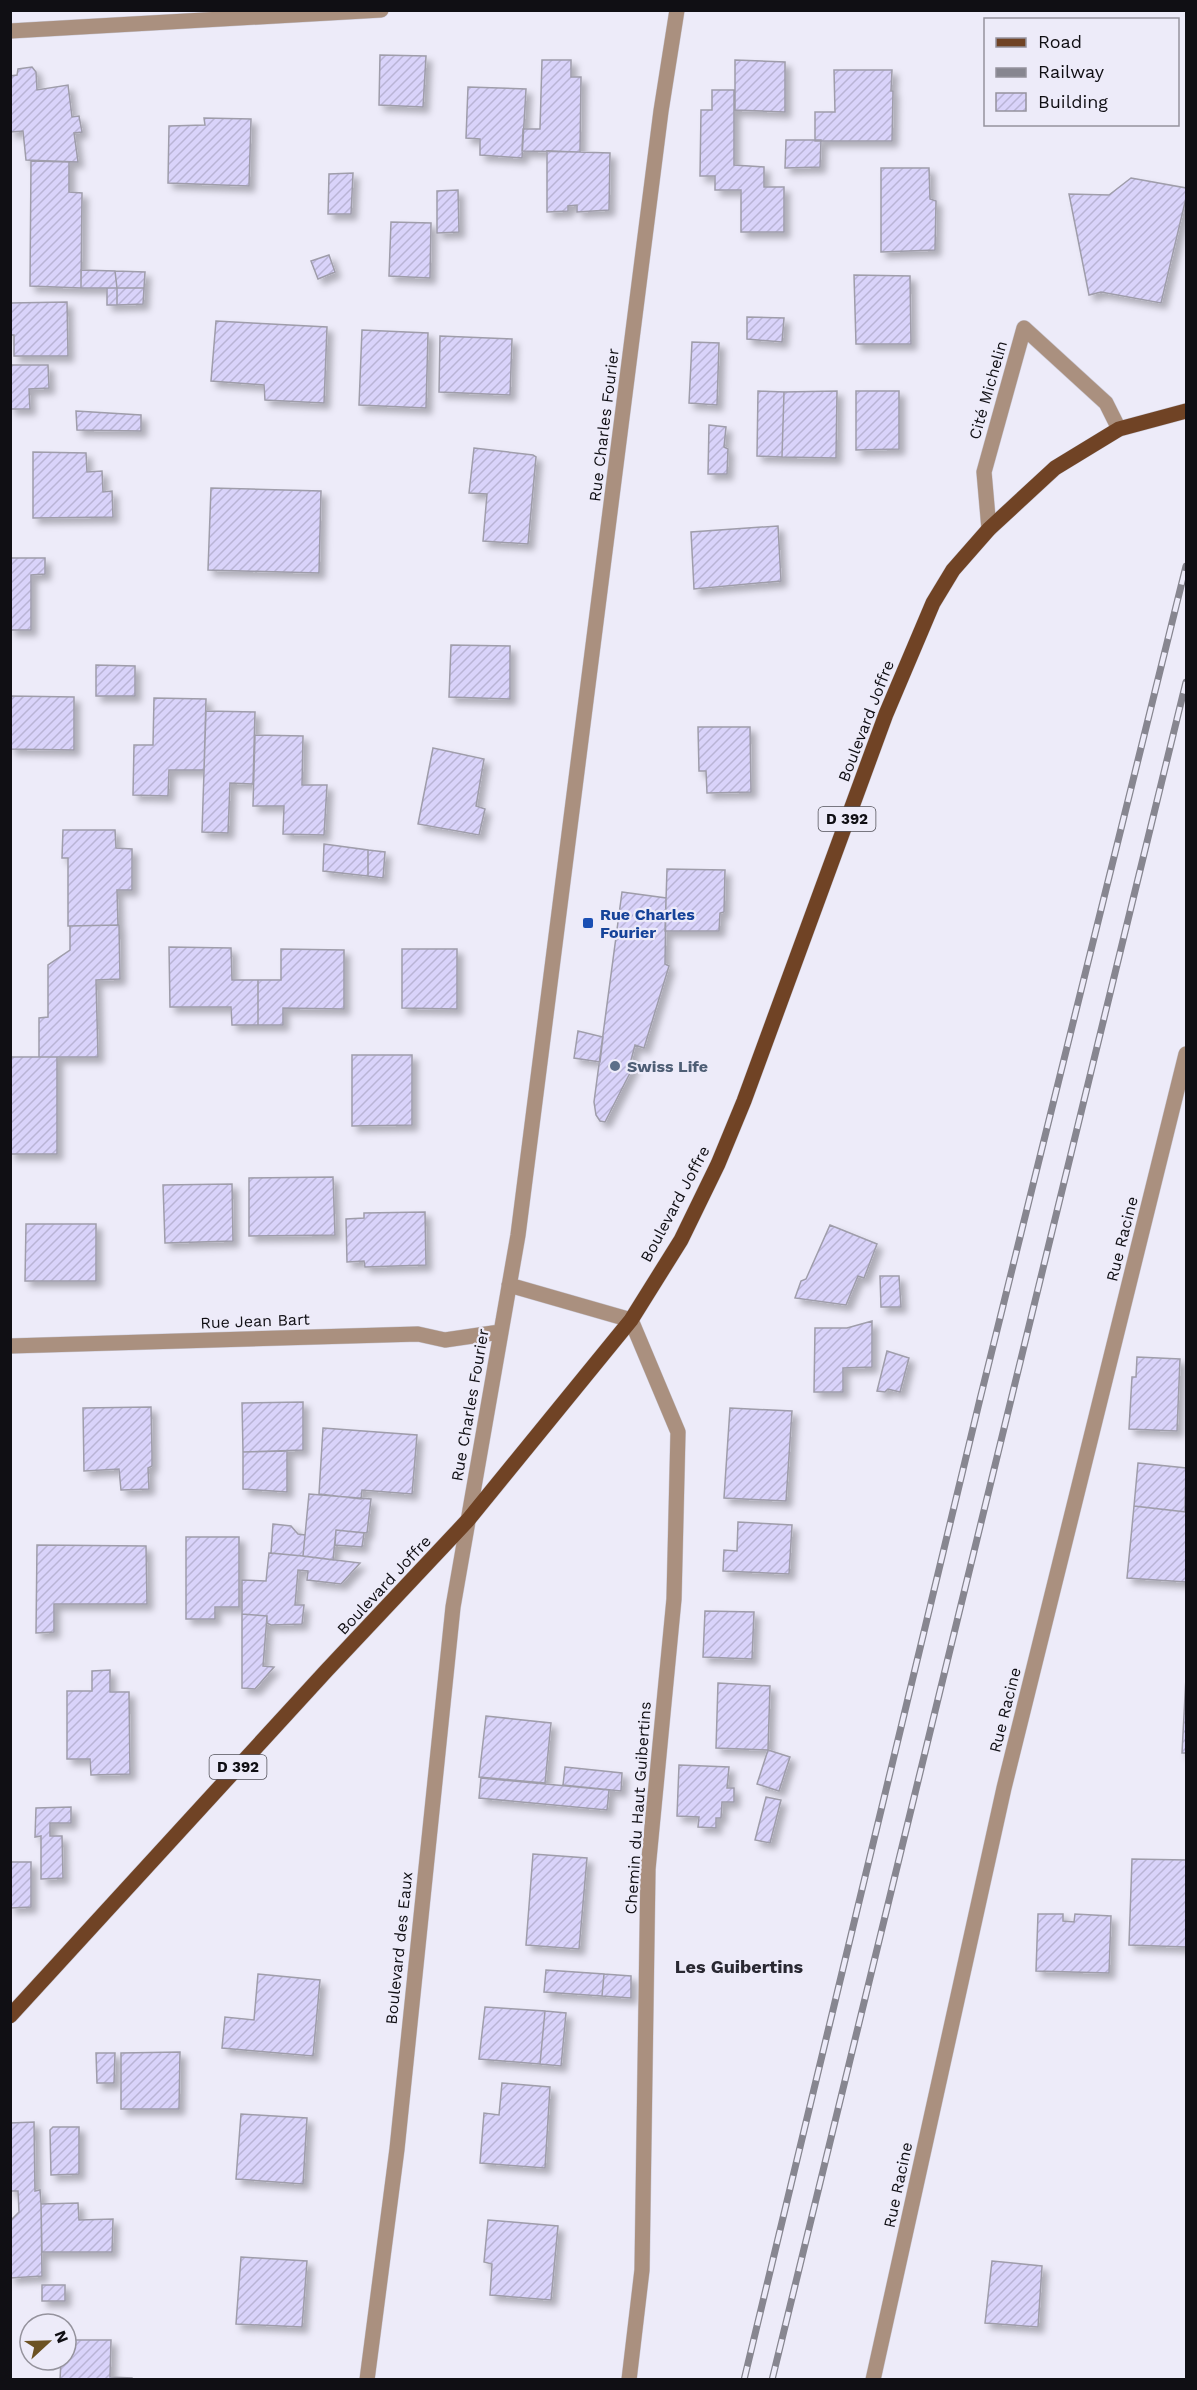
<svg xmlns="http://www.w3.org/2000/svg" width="1197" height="2390" font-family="'Work Sans',sans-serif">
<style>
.building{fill:url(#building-hatch);stroke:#9f9daa;stroke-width:1.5;filter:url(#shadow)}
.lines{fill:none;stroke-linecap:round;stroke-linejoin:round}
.pedestrian-casing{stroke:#cac8d4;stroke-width:16}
.minor-casing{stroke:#cac8d4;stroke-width:16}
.primary-casing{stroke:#cac8d4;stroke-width:16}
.pedestrian{stroke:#aa907f;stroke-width:15}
.minor{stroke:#aa907f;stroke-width:15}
.primary{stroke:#704325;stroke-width:15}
.rail-casing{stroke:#878690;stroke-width:7}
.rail{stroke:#edebf9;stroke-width:4.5;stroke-dasharray:14;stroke-linecap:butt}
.transit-dot{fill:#1a4fb4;stroke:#edebf9;stroke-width:2}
.service-dot{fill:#5c6f8a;stroke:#edebf9;stroke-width:2}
.labels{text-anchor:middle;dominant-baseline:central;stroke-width:4.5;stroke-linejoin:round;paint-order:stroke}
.shield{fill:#edebf9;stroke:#525159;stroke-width:1.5}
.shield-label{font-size:15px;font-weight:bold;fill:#100f14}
.street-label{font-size:16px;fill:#100f14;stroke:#edebf9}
.transit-label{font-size:16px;font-weight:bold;fill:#164399;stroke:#edebf9;text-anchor:start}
.service-label{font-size:16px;font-weight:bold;fill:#4e5e75;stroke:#edebf9;text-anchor:start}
.neighbourhood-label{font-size:18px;font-weight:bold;fill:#292832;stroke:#edebf9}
</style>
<defs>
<pattern id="building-hatch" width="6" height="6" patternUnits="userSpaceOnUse" patternTransform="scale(1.5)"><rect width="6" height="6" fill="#d9d3fa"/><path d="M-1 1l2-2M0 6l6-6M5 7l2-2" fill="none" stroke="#b9b4d5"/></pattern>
<filter id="shadow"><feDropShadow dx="5.5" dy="5.5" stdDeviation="3" flood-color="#0004"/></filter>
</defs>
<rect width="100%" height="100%" fill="#edebf9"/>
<path class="building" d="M 380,55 L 426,56 L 423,107 L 379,105 Z
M 542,60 L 571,60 L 571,77 L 581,77 L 580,152 L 522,151 L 523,129 L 540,129 Z
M 735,60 L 785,62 L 785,112 L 735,110 Z
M 32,67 L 36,72 L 37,90 L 68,85 L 72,117 L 79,116 L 82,132 L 74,133 L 78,162 L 26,160 L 23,131 L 10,132 L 10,76 L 17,75 L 18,69 Z
M 834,70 L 892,70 L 891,91 L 893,91 L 892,141 L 815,141 L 815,112 L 835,112 Z
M 468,87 L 526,89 L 522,158 L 480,155 L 480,139 L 466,138 Z
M 712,90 L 734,90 L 734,165 L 764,167 L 764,187 L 784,187 L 784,232 L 741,232 L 741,190 L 715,190 L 715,176 L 700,176 L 701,110 L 712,110 Z
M 204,118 L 251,119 L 249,186 L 168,183 L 169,126 L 205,125 Z
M 786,140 L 821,140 L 820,167 L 785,168 Z
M 547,151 L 610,153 L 609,210 L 577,212 L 577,205 L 568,206 L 568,211 L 547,212 Z
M 31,161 L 69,162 L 69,192 L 82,193 L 81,288 L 30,286 Z
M 881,168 L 929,168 L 930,199 L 936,201 L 935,250 L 881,252 Z
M 353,173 L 351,214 L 328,214 L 329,174 Z
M 1131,178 L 1186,188 L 1186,198 L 1161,303 L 1101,292 L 1089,295 L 1069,194 L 1109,195 Z
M 458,190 L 459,232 L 437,233 L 437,191 Z
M 391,222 L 431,223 L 430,278 L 389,276 Z
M 329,255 L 335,272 L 318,279 L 311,261 Z
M 81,270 L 115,271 L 117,288 L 81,288 Z
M 115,271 L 145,272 L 144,288 L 117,288 Z
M 854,275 L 910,276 L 911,344 L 856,344 Z
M 107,288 L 117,288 L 117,305 L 107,305 Z
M 117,288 L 144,288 L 143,304 L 117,305 Z
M 67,302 L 68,356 L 14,356 L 14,335 L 10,335 L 10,303 Z
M 747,317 L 784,318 L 782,342 L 747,339 Z
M 216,321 L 327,327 L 324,403 L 265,400 L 264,385 L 211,381 Z
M 362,330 L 428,333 L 426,408 L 359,405 Z
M 440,336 L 512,339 L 510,395 L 439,392 Z
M 692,342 L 719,343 L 717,405 L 689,403 Z
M 10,365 L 48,365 L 49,388 L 29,389 L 30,409 L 10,409 Z
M 758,391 L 784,392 L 782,457 L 757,456 Z
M 837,391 L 836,458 L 782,457 L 784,392 Z
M 856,391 L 899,391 L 899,449 L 856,450 Z
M 76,411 L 141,415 L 141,431 L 77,430 Z
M 709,425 L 726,427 L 724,447 L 728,449 L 727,474 L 708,474 Z
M 474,448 L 533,455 L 536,457 L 528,544 L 483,541 L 487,494 L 469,493 Z
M 33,452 L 86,453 L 87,472 L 102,471 L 103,492 L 112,491 L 113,517 L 33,518 Z
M 211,488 L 321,491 L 319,573 L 208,570 Z
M 778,526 L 781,581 L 694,589 L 691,532 Z
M 10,558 L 45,558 L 45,574 L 31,575 L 31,630 L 10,630 Z
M 451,645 L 510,646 L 510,699 L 449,697 Z
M 96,665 L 135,666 L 135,696 L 96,696 Z
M 10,696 L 74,697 L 74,750 L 10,749 Z
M 154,698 L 206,699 L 204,770 L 169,770 L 168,796 L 133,795 L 134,745 L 153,745 Z
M 206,711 L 255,712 L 253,784 L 230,783 L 228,833 L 202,832 Z
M 698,727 L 750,727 L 751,792 L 707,793 L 706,771 L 699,771 Z
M 255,735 L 303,736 L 302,785 L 327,785 L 324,835 L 283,834 L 284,806 L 253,806 Z
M 433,748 L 484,759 L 476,806 L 485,809 L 479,835 L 418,824 Z
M 63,830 L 115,830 L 116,848 L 132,849 L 132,890 L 117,890 L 118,925 L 68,926 L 68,858 L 62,858 Z
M 324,844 L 368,850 L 368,876 L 323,871 Z
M 368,850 L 385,852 L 383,878 L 368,876 Z
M 667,869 L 725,870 L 724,912 L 720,913 L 719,931 L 665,931 Z
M 622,892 L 666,898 L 665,964 L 669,966 L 644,1048 L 635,1045 L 630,1064 L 634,1065 L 605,1122 L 600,1121 L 596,1115 L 594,1102 Z
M 119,925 L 120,979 L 96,980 L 98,1057 L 39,1057 L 39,1018 L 48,1017 L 48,965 L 70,950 L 70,926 Z
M 169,947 L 231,948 L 232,980 L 258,980 L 258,1025 L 232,1025 L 231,1007 L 170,1007 Z
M 281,949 L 344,950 L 344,1009 L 283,1008 L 283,1025 L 258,1025 L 258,980 L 281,980 Z
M 402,949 L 457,949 L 457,1009 L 402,1008 Z
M 578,1031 L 603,1037 L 600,1062 L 574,1058 Z
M 352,1055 L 412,1055 L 412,1125 L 352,1126 Z
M 10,1057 L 57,1057 L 57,1154 L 10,1154 Z
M 333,1177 L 335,1235 L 249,1236 L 249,1178 Z
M 232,1184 L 233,1241 L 165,1243 L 163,1185 Z
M 425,1212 L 426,1265 L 365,1267 L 364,1261 L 347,1262 L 346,1219 L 364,1218 L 364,1213 Z
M 26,1224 L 96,1224 L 96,1281 L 25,1281 Z
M 830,1225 L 877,1244 L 864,1278 L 858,1276 L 846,1305 L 795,1298 L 801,1281 L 806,1279 Z
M 880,1276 L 899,1276 L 901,1307 L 881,1307 Z
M 872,1321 L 872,1367 L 843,1368 L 843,1392 L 814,1392 L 815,1328 L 847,1328 Z
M 887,1351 L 909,1358 L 900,1392 L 888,1389 L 885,1392 L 877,1391 Z
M 1137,1357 L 1180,1359 L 1177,1431 L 1129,1429 L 1132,1377 L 1136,1377 Z
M 303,1402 L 303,1450 L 243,1452 L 242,1403 Z
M 151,1407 L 152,1453 L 152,1466 L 148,1468 L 149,1489 L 121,1490 L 119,1469 L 84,1471 L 83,1408 Z
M 730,1408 L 792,1411 L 786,1501 L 724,1498 Z
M 323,1428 L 417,1435 L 412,1494 L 362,1490 L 361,1499 L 319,1494 Z
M 287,1451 L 287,1492 L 243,1489 L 243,1452 Z
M 1138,1463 L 1186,1468 L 1185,1512 L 1134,1506 Z
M 309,1494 L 371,1499 L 367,1533 L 336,1530 L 333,1560 L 303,1556 Z
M 1134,1506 L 1186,1512 L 1186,1582 L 1127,1578 Z
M 738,1522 L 792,1525 L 789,1574 L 723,1571 L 724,1550 L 737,1551 Z
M 273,1524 L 291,1526 L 298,1534 L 305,1535 L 303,1556 L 271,1553 Z
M 336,1530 L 364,1533 L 362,1547 L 335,1545 Z
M 186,1537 L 239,1537 L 239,1607 L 215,1607 L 215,1619 L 186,1619 Z
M 37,1545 L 146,1546 L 147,1604 L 54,1604 L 54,1632 L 36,1633 Z
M 269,1553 L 303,1556 L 360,1563 L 341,1584 L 307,1580 L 308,1571 L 298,1570 L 295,1605 L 304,1605 L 302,1624 L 271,1625 L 267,1623 L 267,1616 L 242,1614 L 242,1580 L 266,1581 Z
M 705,1611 L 754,1612 L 752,1659 L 703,1657 Z
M 242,1614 L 267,1616 L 263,1666 L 274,1667 L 255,1689 L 242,1688 Z
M 110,1670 L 110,1692 L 129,1692 L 130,1774 L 91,1775 L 90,1759 L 67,1759 L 67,1691 L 92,1691 L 92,1671 Z
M 1186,1677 L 1186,1753 L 1182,1753 Z
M 718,1683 L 770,1686 L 768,1750 L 716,1748 Z
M 486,1716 L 551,1723 L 545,1783 L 479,1777 Z
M 768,1750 L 790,1757 L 779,1791 L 757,1784 Z
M 679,1765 L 729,1767 L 727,1788 L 734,1788 L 734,1802 L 722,1802 L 721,1818 L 716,1818 L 716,1828 L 698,1827 L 699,1817 L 677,1816 Z
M 565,1767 L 622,1773 L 621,1791 L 563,1785 Z
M 481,1778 L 609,1790 L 607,1810 L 479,1798 Z
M 766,1797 L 781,1800 L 770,1843 L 755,1840 Z
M 71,1807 L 71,1823 L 50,1823 L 50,1836 L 62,1836 L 63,1878 L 41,1879 L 41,1836 L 35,1837 L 36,1808 Z
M 533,1854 L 587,1858 L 579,1949 L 526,1945 Z
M 1132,1859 L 1186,1860 L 1186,1947 L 1129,1945 Z
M 10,1862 L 31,1862 L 31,1907 L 10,1908 Z
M 1038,1914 L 1063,1914 L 1063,1921 L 1074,1922 L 1075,1914 L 1111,1916 L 1109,1973 L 1036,1971 Z
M 546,1970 L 604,1974 L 602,1996 L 544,1992 Z
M 258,1974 L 320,1980 L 313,2056 L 222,2048 L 225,2017 L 254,2020 Z
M 604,1974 L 631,1976 L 631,1998 L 602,1996 Z
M 485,2007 L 545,2011 L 540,2064 L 479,2059 Z
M 545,2011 L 566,2013 L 561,2066 L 540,2064 Z
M 180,2052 L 179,2109 L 121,2109 L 121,2053 Z
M 96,2053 L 115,2053 L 114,2083 L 97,2083 Z
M 502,2083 L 550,2087 L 545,2168 L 480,2163 L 484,2113 L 499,2115 Z
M 241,2114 L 307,2118 L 303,2184 L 236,2179 Z
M 34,2122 L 35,2191 L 40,2190 L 41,2204 L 42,2276 L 10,2278 L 10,2221 L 19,2212 L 18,2191 L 10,2191 L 10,2123 Z
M 53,2127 L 79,2127 L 79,2174 L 51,2175 L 50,2130 Z
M 78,2203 L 79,2220 L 113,2219 L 112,2252 L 42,2252 L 41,2204 Z
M 488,2220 L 558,2226 L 551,2300 L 490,2295 L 492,2264 L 484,2262 Z
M 241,2257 L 307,2261 L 302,2327 L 236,2324 Z
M 992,2261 L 1042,2266 L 1038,2327 L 985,2323 Z
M 42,2285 L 65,2285 L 65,2301 L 42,2301 Z
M 66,2340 L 111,2340 L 110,2377 L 132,2378 L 132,2380 L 60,2380 L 61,2360 L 66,2360 Z"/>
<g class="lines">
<defs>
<path id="pedestrian" d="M 989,529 L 984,472 L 1024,328 L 1106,403 L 1119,429"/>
<path id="minor" d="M 10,31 L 381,10
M 509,1285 L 631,1320 L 678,1432 L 674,1599 L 648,1869 L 642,2270 L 629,2380
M 10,1346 L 418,1334 L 445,1340 L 500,1332
M 367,2380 L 397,2149 L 453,1607 L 518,1235 L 661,111 L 677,10
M 873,2380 L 1004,1788 L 1186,1054"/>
<path id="primary" d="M 10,2016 L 327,1670 L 468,1520 L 631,1320 L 681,1240 L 718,1164 L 744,1101 L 886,714 L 933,603 L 953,570 L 989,529 L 1055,468 L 1119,429 L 1186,411"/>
</defs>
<use href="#pedestrian" class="pedestrian-casing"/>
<use href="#minor" class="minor-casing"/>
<use href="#primary" class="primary-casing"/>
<use href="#pedestrian" class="pedestrian"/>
<use href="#minor" class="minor"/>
<use href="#primary" class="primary"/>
<defs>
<path id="rail" d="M 744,2380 L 980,1399 L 1186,566
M 772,2380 L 1186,682"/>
</defs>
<use href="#rail" class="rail-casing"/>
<use href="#rail" class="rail"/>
</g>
<rect class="transit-dot" x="582" y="917" width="12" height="12" rx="3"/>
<circle class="service-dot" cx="615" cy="1066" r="6"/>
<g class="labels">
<g class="shield">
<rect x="818.5" y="807" width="57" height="24" rx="4.5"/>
<rect x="209.5" y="1755" width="57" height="24" rx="4.5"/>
</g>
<g class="shield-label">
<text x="847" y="819">D 392</text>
<text x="238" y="1767">D 392</text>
</g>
<g class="street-label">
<text transform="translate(988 390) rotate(-74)">Cité Michelin</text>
<text transform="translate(604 425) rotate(-83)">Rue Charles Fourier</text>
<text transform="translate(866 721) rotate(-69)">Boulevard Joffre</text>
<text transform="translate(675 1204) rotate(-62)">Boulevard Joffre</text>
<text transform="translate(1122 1239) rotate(-76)">Rue Racine</text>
<text transform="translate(255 1321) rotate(-2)">Rue Jean Bart</text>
<text transform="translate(470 1405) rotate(-80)">Rue Charles Fourier</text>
<text transform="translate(384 1585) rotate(-47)">Boulevard Joffre</text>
<text transform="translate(1005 1710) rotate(-76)">Rue Racine</text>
<text transform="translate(638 1808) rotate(-86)">Chemin du Haut Guibertins</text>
<text transform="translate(399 1948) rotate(-84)">Boulevard des Eaux</text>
<text transform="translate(898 2185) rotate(-78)">Rue Racine</text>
</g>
<g class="transit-label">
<text x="600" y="914">Rue Charles<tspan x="600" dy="18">Fourier</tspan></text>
</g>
<g class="service-label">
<text x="627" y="1066">Swiss Life</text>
</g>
<g class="neighbourhood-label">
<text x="739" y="1966">Les Guibertins</text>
</g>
</g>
<rect width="1197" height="2390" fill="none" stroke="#100f14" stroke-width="24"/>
<rect x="984" y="18" width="195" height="108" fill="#edebf9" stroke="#95939d" stroke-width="1.5"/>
<rect x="996" y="38" width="30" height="9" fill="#704325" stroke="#95939d" stroke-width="1.5"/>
<text x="1038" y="48" font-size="18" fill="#100f14">Road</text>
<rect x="996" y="68" width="30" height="9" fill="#878690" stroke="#95939d" stroke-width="1.5"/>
<text x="1038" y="78" font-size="18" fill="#100f14">Railway</text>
<rect x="996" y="93" width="30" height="18" fill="url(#building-hatch)" stroke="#95939d" stroke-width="1.5"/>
<text x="1038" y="108" font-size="18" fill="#100f14">Building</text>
<g transform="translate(48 2342) rotate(68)"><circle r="28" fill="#edebf9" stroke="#95939d" stroke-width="1.5"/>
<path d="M0-4.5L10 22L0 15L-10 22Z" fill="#6c5223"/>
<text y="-9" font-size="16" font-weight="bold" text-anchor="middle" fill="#100f14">N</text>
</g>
</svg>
